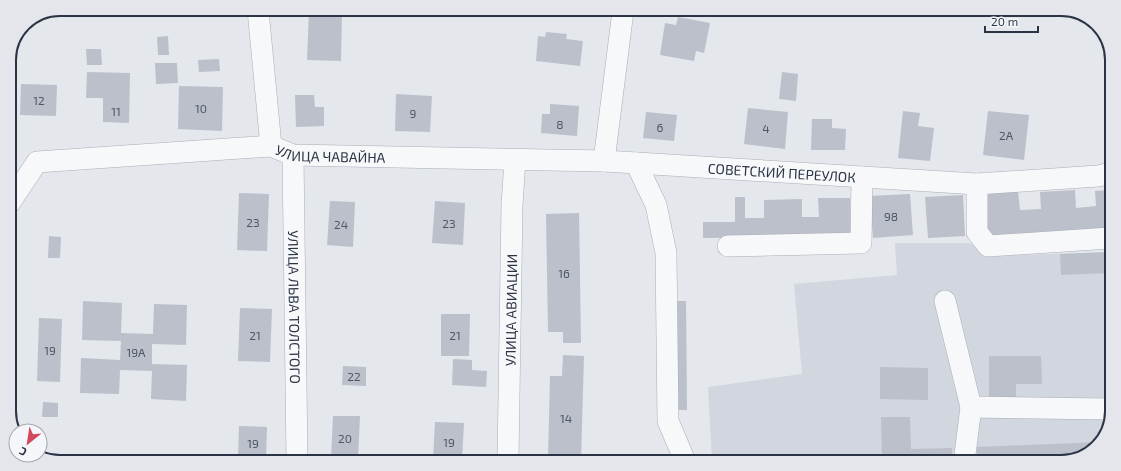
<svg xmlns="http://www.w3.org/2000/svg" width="1121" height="471" font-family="'Exo 2',sans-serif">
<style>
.built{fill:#d2d6de}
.building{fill:#bbc0ca}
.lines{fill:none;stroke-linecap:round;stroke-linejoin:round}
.minor-casing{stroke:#a9aeb7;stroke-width:22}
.minor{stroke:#f7f8fa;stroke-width:21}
.labels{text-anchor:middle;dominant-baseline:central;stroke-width:3;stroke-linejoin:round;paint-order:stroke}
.number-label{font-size:12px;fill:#4f5766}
.street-label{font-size:14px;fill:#2b3445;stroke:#f4f6f9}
.rim{fill:none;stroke:#2b3445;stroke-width:2}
</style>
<rect width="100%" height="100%" fill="#e4e7ec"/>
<path class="built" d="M 895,243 L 970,243 L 987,256 L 1110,252 L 1108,430 L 1090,453 L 1061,462 L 712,461 L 708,387 L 802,374 L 794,284 L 897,275 Z"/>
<path class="building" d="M 309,10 L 342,10 L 341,61 L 307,60 Z
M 678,17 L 710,23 L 704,53 L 696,51 L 694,61 L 660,55 L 665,23 L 676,25 Z
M 546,32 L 567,34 L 566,39 L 583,41 L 580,66 L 536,61 L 538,36 L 545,37 Z
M 168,36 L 169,55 L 158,55 L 157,37 Z
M 86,49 L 101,49 L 102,65 L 87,65 Z
M 219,59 L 220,71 L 199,72 L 198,60 Z
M 155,63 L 177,63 L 178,83 L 156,84 Z
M 87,72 L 130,73 L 129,123 L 103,122 L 103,98 L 86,98 Z
M 782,72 L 798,74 L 796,101 L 779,99 Z
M 21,84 L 57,85 L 56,116 L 20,115 Z
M 179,86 L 223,87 L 222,131 L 178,129 Z
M 396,94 L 432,96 L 430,132 L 395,131 Z
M 295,95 L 314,95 L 315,107 L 324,107 L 324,126 L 296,127 Z
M 550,104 L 579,106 L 577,136 L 541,133 L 542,114 L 550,114 Z
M 748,108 L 788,112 L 785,149 L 744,144 Z
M 903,111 L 920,113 L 918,126 L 934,128 L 930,161 L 898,158 Z
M 988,111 L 1029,115 L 1024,160 L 983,155 Z
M 646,112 L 677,115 L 674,141 L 643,138 Z
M 812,119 L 832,119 L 832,128 L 846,129 L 845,150 L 811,150 Z
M 1075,190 L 1076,208 L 1096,206 L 1095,191 L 1111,190 L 1110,229 L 986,238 L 983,194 L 1018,191 L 1020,210 L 1041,209 L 1040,192 Z
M 239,193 L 269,194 L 267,251 L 237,250 Z
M 910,194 L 913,235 L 873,238 L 870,196 Z
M 963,195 L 965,236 L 928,238 L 925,197 Z
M 735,197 L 745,197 L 745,218 L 764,218 L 764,200 L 802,199 L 802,217 L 819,217 L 818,198 L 850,198 L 851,236 L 703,238 L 703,222 L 735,222 Z
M 330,201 L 355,202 L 353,247 L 327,245 Z
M 435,201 L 465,203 L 463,245 L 432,243 Z
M 579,213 L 581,343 L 563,343 L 563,332 L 548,332 L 546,214 Z
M 49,236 L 61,237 L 60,258 L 48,258 Z
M 1110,252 L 1110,273 L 1061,275 L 1060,254 Z
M 83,301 L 122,303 L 121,333 L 153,334 L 154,304 L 187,305 L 186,345 L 152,344 L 152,364 L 187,365 L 186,401 L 151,399 L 152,371 L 120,370 L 119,394 L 80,393 L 81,358 L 120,360 L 121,341 L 82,340 Z
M 670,301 L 686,301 L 687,410 L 671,410 Z
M 240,308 L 272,309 L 270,362 L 238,361 Z
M 441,314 L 470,314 L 469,356 L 441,356 Z
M 39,318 L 62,319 L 60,382 L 37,381 Z
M 563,355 L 584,356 L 581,460 L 548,460 L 550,376 L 562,376 Z
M 989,356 L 1041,356 L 1042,384 L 1016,384 L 1016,398 L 989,398 Z
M 453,359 L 472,360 L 472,370 L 487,371 L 486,387 L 452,385 Z
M 343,366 L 366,367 L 366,386 L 342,385 Z
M 880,367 L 928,368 L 928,400 L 880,399 Z
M 43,402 L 58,403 L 58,417 L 42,417 Z
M 333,416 L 360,416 L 358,459 L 331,459 Z
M 881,417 L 910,417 L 911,449 L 952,448 L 952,462 L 882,461 Z
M 435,422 L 464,423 L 462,460 L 433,460 Z
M 239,426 L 267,427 L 266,459 L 238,459 Z
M 1099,442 L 1090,453 L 1061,462 L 977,462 L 977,447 Z"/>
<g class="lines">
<defs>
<g id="minor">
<path d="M 258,10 L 271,146"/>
<path id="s1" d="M 293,155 L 297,459"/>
<path d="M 604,161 L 623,11"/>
<path d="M 636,163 L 656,205 L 666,253 L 668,421 L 685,461"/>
<path d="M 977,184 L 977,232 L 988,246 L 1110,238"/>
<path id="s2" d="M 9,204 L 37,162 L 271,146 L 293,155 L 604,161 L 977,184 L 1098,176 L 1111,173"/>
<path d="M 728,246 L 861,243 L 862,177"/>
<path d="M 945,301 L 971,407 L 964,462"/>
<path d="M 971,407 L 1108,409"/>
<path id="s3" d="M 508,460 L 512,205 L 515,160"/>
</g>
</defs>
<use href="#minor" class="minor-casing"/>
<use href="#minor" class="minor"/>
</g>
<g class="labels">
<g class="number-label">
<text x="39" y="100">12</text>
<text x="201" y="108">10</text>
<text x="116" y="111">11</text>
<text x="413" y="113">9</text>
<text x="560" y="124">8</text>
<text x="660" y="127">6</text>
<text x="766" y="128">4</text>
<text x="1006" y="135">2А</text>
<text x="891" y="216">98</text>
<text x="253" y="222">23</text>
<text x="449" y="223">23</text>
<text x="341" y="224">24</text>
<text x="564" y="273">16</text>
<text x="255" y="335">21</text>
<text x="455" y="335">21</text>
<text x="50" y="350">19</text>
<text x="136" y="352">19А</text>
<text x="354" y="376">22</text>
<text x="566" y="418">14</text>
<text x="345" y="438">20</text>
<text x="449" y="442">19</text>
<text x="253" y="443">19</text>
</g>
<g class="street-label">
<text stroke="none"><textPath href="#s2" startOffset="346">УЛИЦА ЧАВАЙНА</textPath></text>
<text stroke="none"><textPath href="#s2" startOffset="798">СОВЕТСКИЙ ПЕРЕУЛОК</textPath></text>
<text stroke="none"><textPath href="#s1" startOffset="152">УЛИЦА ЛЬВА ТОЛСТОГО</textPath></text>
<text stroke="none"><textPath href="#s3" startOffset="150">УЛИЦА АВИАЦИИ</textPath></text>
</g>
</g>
<path d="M0 0H1121V471H0ZM60 16H1061A44 44 0 0 1 1105 60V411A44 44 0 0 1 1061 455H60A44 44 0 0 1 16 411V60A44 44 0 0 1 60 16Z" fill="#e4e6eb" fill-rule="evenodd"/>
<path class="rim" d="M60 16H1061A44 44 0 0 1 1105 60V411A44 44 0 0 1 1061 455H60A44 44 0 0 1 16 411V60A44 44 0 0 1 60 16Z"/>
<g transform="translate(28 443) rotate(210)"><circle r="19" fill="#f4f6f9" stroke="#a4a8b1"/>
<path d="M0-3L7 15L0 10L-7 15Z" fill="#d1495b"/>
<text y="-6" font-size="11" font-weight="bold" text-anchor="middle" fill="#2b3445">С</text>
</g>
<path d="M985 26v6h53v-6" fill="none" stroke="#2b3445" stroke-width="2"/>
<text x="991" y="26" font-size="12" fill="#2b3445" stroke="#f4f6f9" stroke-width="3" paint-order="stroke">20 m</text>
</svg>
